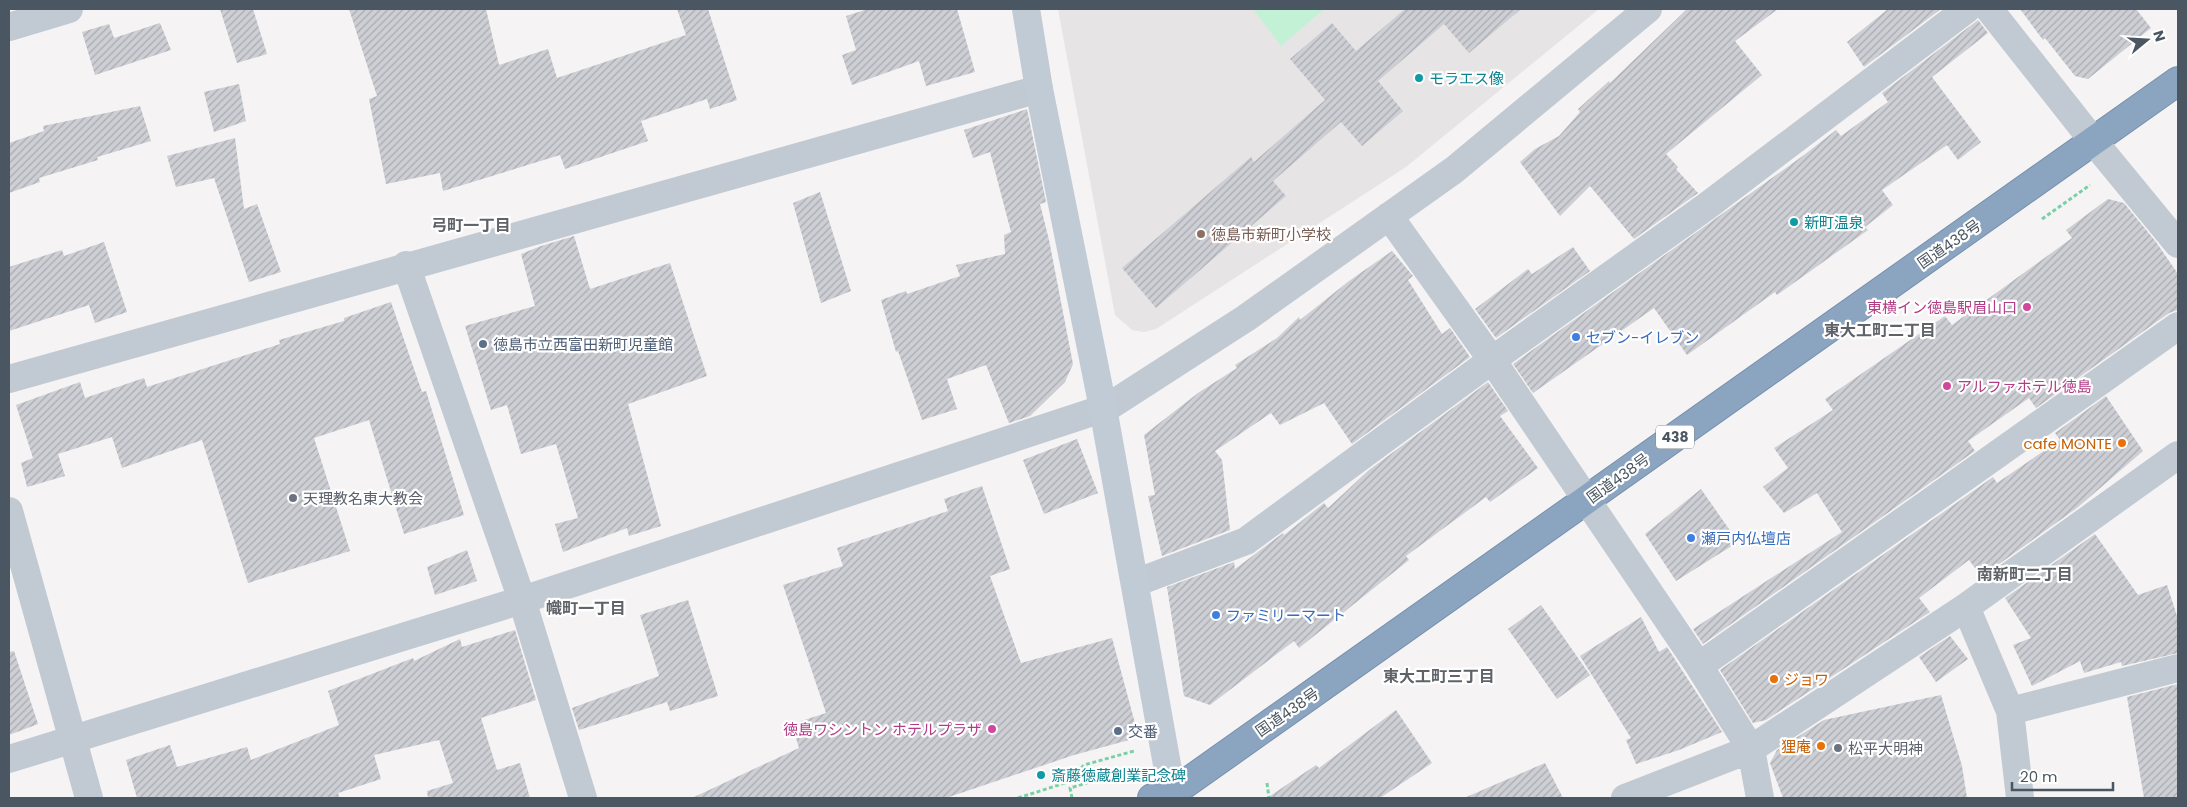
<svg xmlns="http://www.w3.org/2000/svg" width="2187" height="807" font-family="Poppins,'Noto Sans JP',sans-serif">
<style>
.education{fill:#e6e4e5}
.grass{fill:#c3f1d5}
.building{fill:url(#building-hatch)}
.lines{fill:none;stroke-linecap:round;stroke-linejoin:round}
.highway-casing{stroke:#7690ad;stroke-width:30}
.path{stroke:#7ad0a6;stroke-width:3;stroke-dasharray:4 2.5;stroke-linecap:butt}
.street{stroke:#c1cad2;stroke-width:28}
.secondary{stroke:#c1cbd6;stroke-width:28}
.highway{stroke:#8ba5c1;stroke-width:28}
.culture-dot{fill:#0f9aa8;stroke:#fff;stroke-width:2}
.education-dot{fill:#8d6e63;stroke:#fff;stroke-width:2}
.hotel-dot{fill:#d1479c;stroke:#fff;stroke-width:2}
.shop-dot{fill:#3f7fe0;stroke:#fff;stroke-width:2}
.service-dot{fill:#5c6f8a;stroke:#fff;stroke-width:2}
.food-dot{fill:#e8710a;stroke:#fff;stroke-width:2}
.worship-dot{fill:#6b7280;stroke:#fff;stroke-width:2}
.labels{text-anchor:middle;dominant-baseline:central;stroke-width:4.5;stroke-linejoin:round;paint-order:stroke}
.shield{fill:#fff;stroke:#808990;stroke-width:1}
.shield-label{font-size:14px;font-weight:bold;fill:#4a5661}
.culture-label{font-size:15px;fill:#0d838f;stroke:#fff;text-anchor:start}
.education-label{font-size:15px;fill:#785e54;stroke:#fff;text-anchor:start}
.street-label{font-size:15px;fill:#4a5661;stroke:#fff}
.hotel-label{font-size:15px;fill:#b23c85;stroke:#fff;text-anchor:end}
.shop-label{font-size:15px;fill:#366cbe;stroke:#fff;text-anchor:start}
.service-label{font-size:15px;fill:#4e5e75;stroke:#fff;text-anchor:start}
.food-label{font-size:15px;fill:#c56008;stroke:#fff;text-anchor:end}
.worship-label{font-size:15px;fill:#5b616d;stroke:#fff;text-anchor:start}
.neighbourhood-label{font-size:16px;font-weight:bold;fill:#5f6368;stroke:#fff}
</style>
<defs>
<pattern id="building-hatch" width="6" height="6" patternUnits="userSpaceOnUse" patternTransform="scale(1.25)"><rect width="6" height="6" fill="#cdcfd5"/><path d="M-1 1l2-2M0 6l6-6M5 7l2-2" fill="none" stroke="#a8abb0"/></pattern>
</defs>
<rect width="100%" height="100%" fill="#f5f3f3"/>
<path class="education" d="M 1058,9 L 1599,9 L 1406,167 L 1156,329 L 1144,332 L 1132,330 L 1115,315 Z"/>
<path class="grass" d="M 1253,9 L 1324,9 L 1281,46 Z"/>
<path class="building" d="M 220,9 L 253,9 L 267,54 L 237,63 Z
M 349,9 L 486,9 L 499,65 L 548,49 L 557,78 L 686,35 L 677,9 L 708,9 L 737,100 L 710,109 L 707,99 L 641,121 L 648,141 L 565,169 L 560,155 L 443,191 L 440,173 L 386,184 L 369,99 L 377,96 Z
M 868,9 L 957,9 L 975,72 L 926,86 L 919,61 L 852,85 L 842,55 L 856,50 L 846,16 Z
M 1405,9 L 1521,9 L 1469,53 L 1444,24 L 1378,81 L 1403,111 L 1362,146 L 1341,122 L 1273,181 L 1286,196 L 1156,308 L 1122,268 L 1251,157 L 1254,162 L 1325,100 L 1290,59 L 1332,23 L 1356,51 Z
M 1687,9 L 1778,9 L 1735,41 L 1762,75 L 1666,154 L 1678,167 L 1676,169 L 1698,193 L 1634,239 L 1590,186 L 1560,216 L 1520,162 L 1535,149 L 1559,136 L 1580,112 L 1578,109 L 1609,81 L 1610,83 Z
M 1888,9 L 1941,9 L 1864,67 L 1847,42 Z
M 2020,9 L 2136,9 L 2151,28 L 2088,79 L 2075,76 L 2045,38 L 2043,40 Z
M 1978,20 L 1988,33 L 1932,77 L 1981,142 L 1958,160 L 1947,145 L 1882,190 L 1893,205 L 1865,227 L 1868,230 L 1777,295 L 1775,292 L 1687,355 L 1654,308 L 1533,393 L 1513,364 L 1804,155 L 1836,130 L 1841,136 L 1888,102 L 1882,93 Z
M 160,23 L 171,50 L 95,75 L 82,32 L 109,24 L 114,38 Z
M 239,84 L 246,121 L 214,132 L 204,92 Z
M 140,106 L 151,141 L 97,157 L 98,160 L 39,178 L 40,182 L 9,193 L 9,143 L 44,131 L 43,126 Z
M 1027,109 L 1046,202 L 1040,204 L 1049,240 L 1073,364 L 1065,382 L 1030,416 L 1009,423 L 986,365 L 947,379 L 957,409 L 922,420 L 898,351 L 896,352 L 881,300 L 906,291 L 907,294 L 960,276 L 956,265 L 1005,254 L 1004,235 L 1011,232 L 990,152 L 973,158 L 964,130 Z
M 235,138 L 244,209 L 257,204 L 281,272 L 249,282 L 214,178 L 176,187 L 167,156 Z
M 820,192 L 851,291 L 821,303 L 793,203 Z
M 2108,199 L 2124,203 L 2156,242 L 2178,274 L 2178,310 L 2169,313 L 2036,408 L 2029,398 L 1968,441 L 1975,451 L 1703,644 L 1693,629 L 1842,532 L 1817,493 L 1784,513 L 1763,487 L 1788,468 L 1774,448 L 1833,410 L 1825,399 L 1945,316 L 1952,325 L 2072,238 L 2066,230 Z
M 574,236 L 590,289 L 670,263 L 707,376 L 628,404 L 661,526 L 629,536 L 627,528 L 563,552 L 555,524 L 578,518 L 556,444 L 521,454 L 507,405 L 491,410 L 465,326 L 535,306 L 521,254 L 541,246 Z
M 104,242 L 127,312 L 95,323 L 89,305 L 9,331 L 9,267 L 62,250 L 64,256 Z
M 1573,247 L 1590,271 L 1496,338 L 1475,309 L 1528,269 L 1532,274 Z
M 1392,251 L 1413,276 L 1408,280 L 1442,334 L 1450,328 L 1470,357 L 1352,444 L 1324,403 L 1280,425 L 1271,413 L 1215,451 L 1222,460 L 1230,530 L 1162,556 L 1148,496 L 1155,495 L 1144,435 L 1198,393 L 1237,368 L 1235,365 L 1277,338 L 1299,317 L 1300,320 L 1349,281 Z
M 391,302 L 422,392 L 426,391 L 464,515 L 404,534 L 369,420 L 314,438 L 350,551 L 248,583 L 202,440 L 122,468 L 112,437 L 58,454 L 65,476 L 27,487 L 21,463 L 33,458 L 16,405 L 80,382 L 85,398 L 144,378 L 147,387 L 280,344 L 279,340 L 344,321 L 344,318 Z
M 1488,382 L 1508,411 L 1500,416 L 1538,468 L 1490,502 L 1486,497 L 1406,556 L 1409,560 L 1299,648 L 1294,641 L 1210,705 L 1184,696 L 1167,587 L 1234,562 L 1235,569 L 1283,533 L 1284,535 L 1324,503 L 1328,508 L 1369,470 Z
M 2106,396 L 2143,451 L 2077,508 L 1988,572 L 1984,566 L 1978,572 L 1969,560 L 1919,598 L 1930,612 L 1766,720 L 1753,723 L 1720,670 L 1993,477 L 1997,483 L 2060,440 L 2055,433 Z
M 1077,439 L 1098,493 L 1044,514 L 1023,460 Z
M 982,486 L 1010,569 L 990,576 L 1021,663 L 1112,638 L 1136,727 L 1129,740 L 1074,755 L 946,798 L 692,798 L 799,748 L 792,724 L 826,713 L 783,585 L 843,566 L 837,548 L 948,511 L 944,499 Z
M 1701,489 L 1738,542 L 1676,581 L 1645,534 Z
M 2095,534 L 2138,595 L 2167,585 L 2178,619 L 2178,653 L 2122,666 L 2121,662 L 2084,673 L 2080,661 L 2032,686 L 2013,645 L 2031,638 L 2005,598 Z
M 467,550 L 477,581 L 435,595 L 427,567 Z
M 688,600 L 718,696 L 670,711 L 667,702 L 579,730 L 572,708 L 659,676 L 640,615 Z
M 1541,605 L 1590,675 L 1557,699 L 1508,629 Z
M 1641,617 L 1659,652 L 1667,647 L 1722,732 L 1679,750 L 1636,764 L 1626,740 L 1631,738 L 1580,656 Z
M 515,630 L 536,700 L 481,718 L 497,770 L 520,763 L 530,798 L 428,798 L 427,791 L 453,783 L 439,740 L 374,755 L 381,779 L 338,793 L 340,798 L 137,798 L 126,760 L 170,745 L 177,767 L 247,747 L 251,760 L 339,725 L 328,691 L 413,658 L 414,661 L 460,639 L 462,647 Z
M 1950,636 L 1968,659 L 1936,682 L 1919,657 Z
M 14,651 L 38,724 L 9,735 L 9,652 Z
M 2178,684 L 2178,798 L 2144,798 L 2127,697 Z
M 1941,695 L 1962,766 L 1967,798 L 1783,798 L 1770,763 L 1777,750 L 1824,720 Z
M 1396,710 L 1432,763 L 1380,798 L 1267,798 L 1316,765 L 1319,768 Z
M 1545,763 L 1563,798 L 1464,798 Z"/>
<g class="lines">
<defs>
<path id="highway" d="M 1152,798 L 1172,793 L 2178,81"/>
</defs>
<use href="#highway" class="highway-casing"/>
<path class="path" d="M 2042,219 L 2090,185
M 1267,783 L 1269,798
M 1018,798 L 1068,782 L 1084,765 L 1134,751
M 1072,798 L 1070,788 L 1133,769 L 1133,766"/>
<path class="street" d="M 1989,9 L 2094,142 L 2178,244
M 9,27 L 69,9
M 1389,216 L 1492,360 L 1699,666 L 1751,749 L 1760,798
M 406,265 L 522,600 L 583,798
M 9,379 L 1039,89
M 9,511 L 89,798
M 1135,583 L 1246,541 L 1492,360 L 1707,206 L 1967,9
M 1966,607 L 2010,711 L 2020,798
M 1699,666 L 2178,326
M 2010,711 L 2178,668
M 9,759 L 522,600 L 1108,407 L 1246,318 L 1454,170 L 1648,9
M 1625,798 L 1751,749 L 1966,607 L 2178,455"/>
<path class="secondary" d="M 1026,9 L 1039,89 L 1103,408 L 1173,798"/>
<use href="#highway" class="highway"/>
</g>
<g class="culture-dot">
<circle cx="1419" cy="78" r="5"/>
<circle cx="1794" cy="222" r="5"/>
<circle cx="1041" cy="775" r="5"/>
</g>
<circle class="education-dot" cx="1201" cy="234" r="5"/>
<g class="hotel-dot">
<circle cx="2027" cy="307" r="5"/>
<circle cx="1947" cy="386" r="5"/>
<circle cx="992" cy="729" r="5"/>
</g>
<g class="shop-dot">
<circle cx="1576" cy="337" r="5"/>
<circle cx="1691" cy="538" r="5"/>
<circle cx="1216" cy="615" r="5"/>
</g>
<g class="service-dot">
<circle cx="483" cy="344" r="5"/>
<circle cx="1118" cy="731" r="5"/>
</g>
<g class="food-dot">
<circle cx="2122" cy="443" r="5"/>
<circle cx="1774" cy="679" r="5"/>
<circle cx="1821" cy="746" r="5"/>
</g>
<g class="worship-dot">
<circle cx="293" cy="498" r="5"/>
<circle cx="1838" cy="748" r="5"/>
</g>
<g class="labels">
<rect class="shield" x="1656" y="425.5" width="38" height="23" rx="4"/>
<g class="shield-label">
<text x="1675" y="437">438</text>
</g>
<g class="culture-label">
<text x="1429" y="78">モラエス像</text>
<text x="1804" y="222">新町温泉</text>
<text x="1051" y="775">斎藤徳蔵創業記念碑</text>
</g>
<g class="education-label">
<text x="1211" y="234">徳島市新町小学校</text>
</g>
<g class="street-label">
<text transform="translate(1949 244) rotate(-35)">国道438号</text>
<text transform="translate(1618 478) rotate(-36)">国道438号</text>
<text transform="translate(1287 712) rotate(-35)">国道438号</text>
</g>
<g class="hotel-label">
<text x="2017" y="307">東横イン徳島駅眉山口</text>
<text x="1957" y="386" text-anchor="start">アルファホテル徳島</text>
<text x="982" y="729">徳島ワシントン ホテルプラザ</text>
</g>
<g class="shop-label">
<text x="1586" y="337">セブン-イレブン</text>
<text x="1701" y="538">瀬戸内仏壇店</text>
<text x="1226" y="615">ファミリーマート</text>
</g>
<g class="service-label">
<text x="493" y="344">徳島市立西富田新町児童館</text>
<text x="1128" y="731">交番</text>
</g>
<g class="food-label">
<text x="2112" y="443">cafe MONTE</text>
<text x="1784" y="679" text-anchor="start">ジョワ</text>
<text x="1811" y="746">狸庵</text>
</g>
<g class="worship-label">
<text x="303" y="498">天理教名東大教会</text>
<text x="1848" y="748">松平大明神</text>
</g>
<g class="neighbourhood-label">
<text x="471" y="225">弓町一丁目</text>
<text x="1880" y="330">東大工町二丁目</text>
<text x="2025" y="574">南新町二丁目</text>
<text x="586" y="608">幟町一丁目</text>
<text x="1439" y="676">東大工町三丁目</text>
</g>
</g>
<rect width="2187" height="807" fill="none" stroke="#4a5661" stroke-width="20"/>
<g transform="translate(2147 40) rotate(72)" stroke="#ffffff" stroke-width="4" paint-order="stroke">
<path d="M0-4L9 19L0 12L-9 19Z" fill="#4a5661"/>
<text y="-8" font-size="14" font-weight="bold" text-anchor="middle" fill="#4a5661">N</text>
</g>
<path d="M2012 782v8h101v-8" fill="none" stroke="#4a5661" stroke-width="2.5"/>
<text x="2020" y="782" font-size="15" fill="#4a5661" stroke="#ffffff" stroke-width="4" paint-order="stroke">20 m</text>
</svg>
